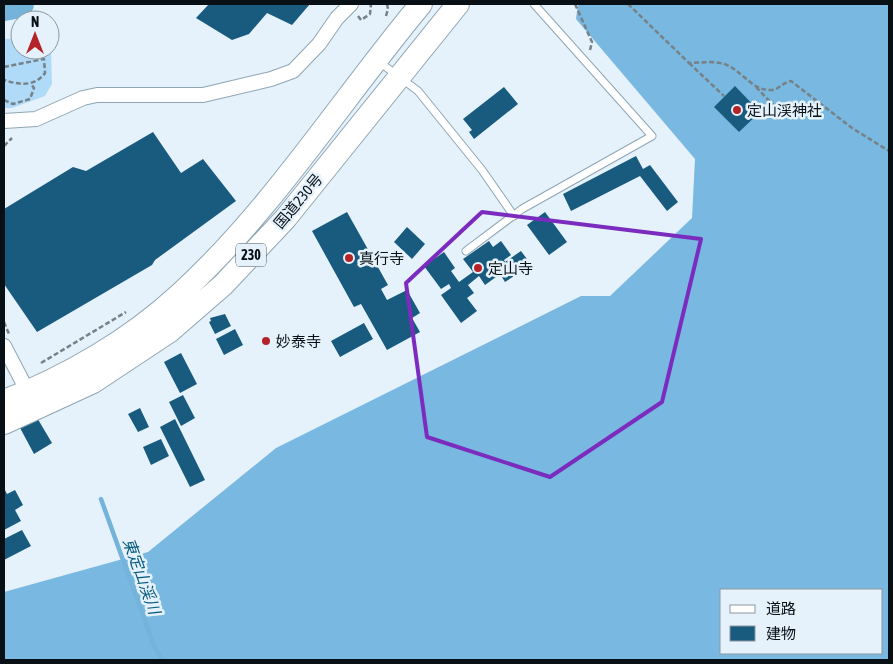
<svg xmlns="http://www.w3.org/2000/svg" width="893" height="664" font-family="'Asap Condensed','Noto Sans JP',sans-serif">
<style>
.green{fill:#afdbf8}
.forest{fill:#79b8e0;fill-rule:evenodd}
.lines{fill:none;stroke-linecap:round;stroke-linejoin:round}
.stream{stroke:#74b4db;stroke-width:4.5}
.river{stroke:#74b4db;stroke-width:28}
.building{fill:#185b7f}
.service-casing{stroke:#8fa5b3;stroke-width:9}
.minor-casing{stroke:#8fa5b3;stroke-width:16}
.trunk-casing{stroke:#8fa5b3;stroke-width:24}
.path{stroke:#768188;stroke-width:2.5;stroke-dasharray:5 2.5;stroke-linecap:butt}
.service{stroke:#fff;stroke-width:7}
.minor{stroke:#fff;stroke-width:14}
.trunk{stroke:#fff;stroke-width:22}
.marked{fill:none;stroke:#7b2cbf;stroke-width:4;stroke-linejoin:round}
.poi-dot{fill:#b42327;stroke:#e5f2fc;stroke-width:2}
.labels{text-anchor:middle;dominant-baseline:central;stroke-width:5;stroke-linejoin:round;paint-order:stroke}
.shield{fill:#e5f2fc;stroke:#4a545a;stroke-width:1}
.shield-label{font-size:14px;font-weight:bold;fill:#081015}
.poi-label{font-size:15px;fill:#081015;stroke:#e5f2fc;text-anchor:start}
.street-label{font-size:15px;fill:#081015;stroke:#e5f2fc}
.water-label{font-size:16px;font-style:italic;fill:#06597f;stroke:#e5f2fc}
</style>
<rect width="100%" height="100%" fill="#e5f2fc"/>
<path class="green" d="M 20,38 L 20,50 L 51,50 L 52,84 L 45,96 L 12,108 L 4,108 L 4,39 Z"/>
<path class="forest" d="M 578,4 L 889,4 L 889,660 L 4,660 L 4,592 L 148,552 L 276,448 L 581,296 L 610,296 L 692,218 L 695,159 L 576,19 ZM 722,590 L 882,590 L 882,653 L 722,653 Z"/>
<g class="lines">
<path class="stream" d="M 101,499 L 154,646 L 162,660"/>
<path class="river" d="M 4,7 L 20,4"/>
</g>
<path class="building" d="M 209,4 L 310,4 L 292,25 L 267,13 L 249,34 L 232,40 L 196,18 Z
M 735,86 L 760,112 L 739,132 L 714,107 Z
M 504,87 L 518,104 L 474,139 L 469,132 L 472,130 L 463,119 Z
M 153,132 L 181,173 L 203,159 L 236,201 L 155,260 L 152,265 L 37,332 L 4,284 L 4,209 L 73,167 L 86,171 Z
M 636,156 L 643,169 L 650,165 L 678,202 L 667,211 L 640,176 L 571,211 L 563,194 Z
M 347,212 L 388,285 L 381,289 L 387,300 L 407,290 L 420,313 L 412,318 L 420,332 L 387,350 L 361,304 L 354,307 L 312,231 Z
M 545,212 L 567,242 L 549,255 L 527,225 Z
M 407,227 L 425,244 L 412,259 L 394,242 Z
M 489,241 L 493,247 L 501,241 L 511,255 L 504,260 L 505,262 L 521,251 L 527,259 L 511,271 L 514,276 L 505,282 L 500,274 L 485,285 L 479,276 L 468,285 L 474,293 L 467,298 L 477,311 L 461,323 L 441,295 L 451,288 L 449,284 L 441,289 L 424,266 L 444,252 L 455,268 L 451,271 L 459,282 L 473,272 L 463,259 Z
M 225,314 L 231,326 L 215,334 L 209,322 L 211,321 L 210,318 Z
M 364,323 L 373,339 L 340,357 L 331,341 Z
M 235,329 L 243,345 L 224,355 L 216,339 Z
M 181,353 L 197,384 L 180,393 L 164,362 Z
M 183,395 L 195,418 L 181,426 L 169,402 Z
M 140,408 L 149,427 L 138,432 L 128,414 Z
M 36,416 L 52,443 L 34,454 L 19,426 Z
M 175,419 L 205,480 L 190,487 L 160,427 Z
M 161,439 L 169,456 L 151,465 L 143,447 Z
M 4,488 L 7,494 L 15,490 L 23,505 L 15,510 L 21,521 L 4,530 Z
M 22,530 L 31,546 L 4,560 L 4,539 Z"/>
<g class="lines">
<defs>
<path id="service" d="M 378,61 L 418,91 L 482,170 L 514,216
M 466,251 L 522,209 L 652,136 L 534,4"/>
<path id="minor" d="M 4,121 L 36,119 L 83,98 L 97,95 L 203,95 L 271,79 L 293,71 L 319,44 L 337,18 L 351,4
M 4,346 L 30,396"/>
<path id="trunk" d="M 4,401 C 67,377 130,340 180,294 C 273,209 341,100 421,4
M 4,423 L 93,382 L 170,331 L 223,285 L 285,219 L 458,4"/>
</defs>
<use href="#service" class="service-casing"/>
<use href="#minor" class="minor-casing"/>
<use href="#trunk" class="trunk-casing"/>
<path class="path" d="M 575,4 L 592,42 L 590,50
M 628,4 L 689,63 C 698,63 710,61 720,63 C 740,66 750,91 771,90 C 779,90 783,82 791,81 L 852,128 L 889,151
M 358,16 L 361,20 L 370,14 L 371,4
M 386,16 L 388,9 L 387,4
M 689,63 L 724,96
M 4,67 L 44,59 L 45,73 C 35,87 19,85 4,80
M 756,87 L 780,112
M 4,100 L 13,104 L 30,99 L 34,88 L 31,84
M 770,102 L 768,109 L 776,117
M 4,146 L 12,138
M 4,322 L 9,334
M 41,363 L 126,312"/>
<use href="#service" class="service"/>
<use href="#minor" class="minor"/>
<use href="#trunk" class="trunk"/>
</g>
<path class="marked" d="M 482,212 L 701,239 L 662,402 L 550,477 L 427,437 L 406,283 Z"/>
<g class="poi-dot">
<circle cx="737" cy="110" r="5"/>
<circle cx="349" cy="258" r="5"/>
<circle cx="478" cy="268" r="5"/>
<circle cx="266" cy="341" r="5"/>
</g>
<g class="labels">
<rect class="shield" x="236" y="243.5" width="30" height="23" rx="4"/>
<g class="shield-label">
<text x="251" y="255">230</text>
</g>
<g class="poi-label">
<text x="747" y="110">定山渓神社</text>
<text x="359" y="258">真行寺</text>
<text x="488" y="268">定山寺</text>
<text x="276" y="341">妙泰寺</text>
</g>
<g class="street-label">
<text transform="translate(298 201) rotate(-50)">国道230号</text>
</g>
<g class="water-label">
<text transform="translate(142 576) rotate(70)">東定山渓川</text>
</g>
</g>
<rect width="893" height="664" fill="none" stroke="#081015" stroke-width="10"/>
<rect x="720" y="589" width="162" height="65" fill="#e5f2fc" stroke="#8d98a0"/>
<rect x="730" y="605" width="25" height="8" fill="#ffffff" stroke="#8d98a0"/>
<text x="766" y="614" font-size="15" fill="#081015">道路</text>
<rect x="730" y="626" width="25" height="15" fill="#185b7f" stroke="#8d98a0"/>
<text x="766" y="639" font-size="15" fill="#081015">建物</text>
<g transform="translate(35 35)"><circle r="24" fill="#e5f2fc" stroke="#8d98a0"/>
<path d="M0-4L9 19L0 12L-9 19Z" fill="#b42327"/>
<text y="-8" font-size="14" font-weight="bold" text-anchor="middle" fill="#081015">N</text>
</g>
</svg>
